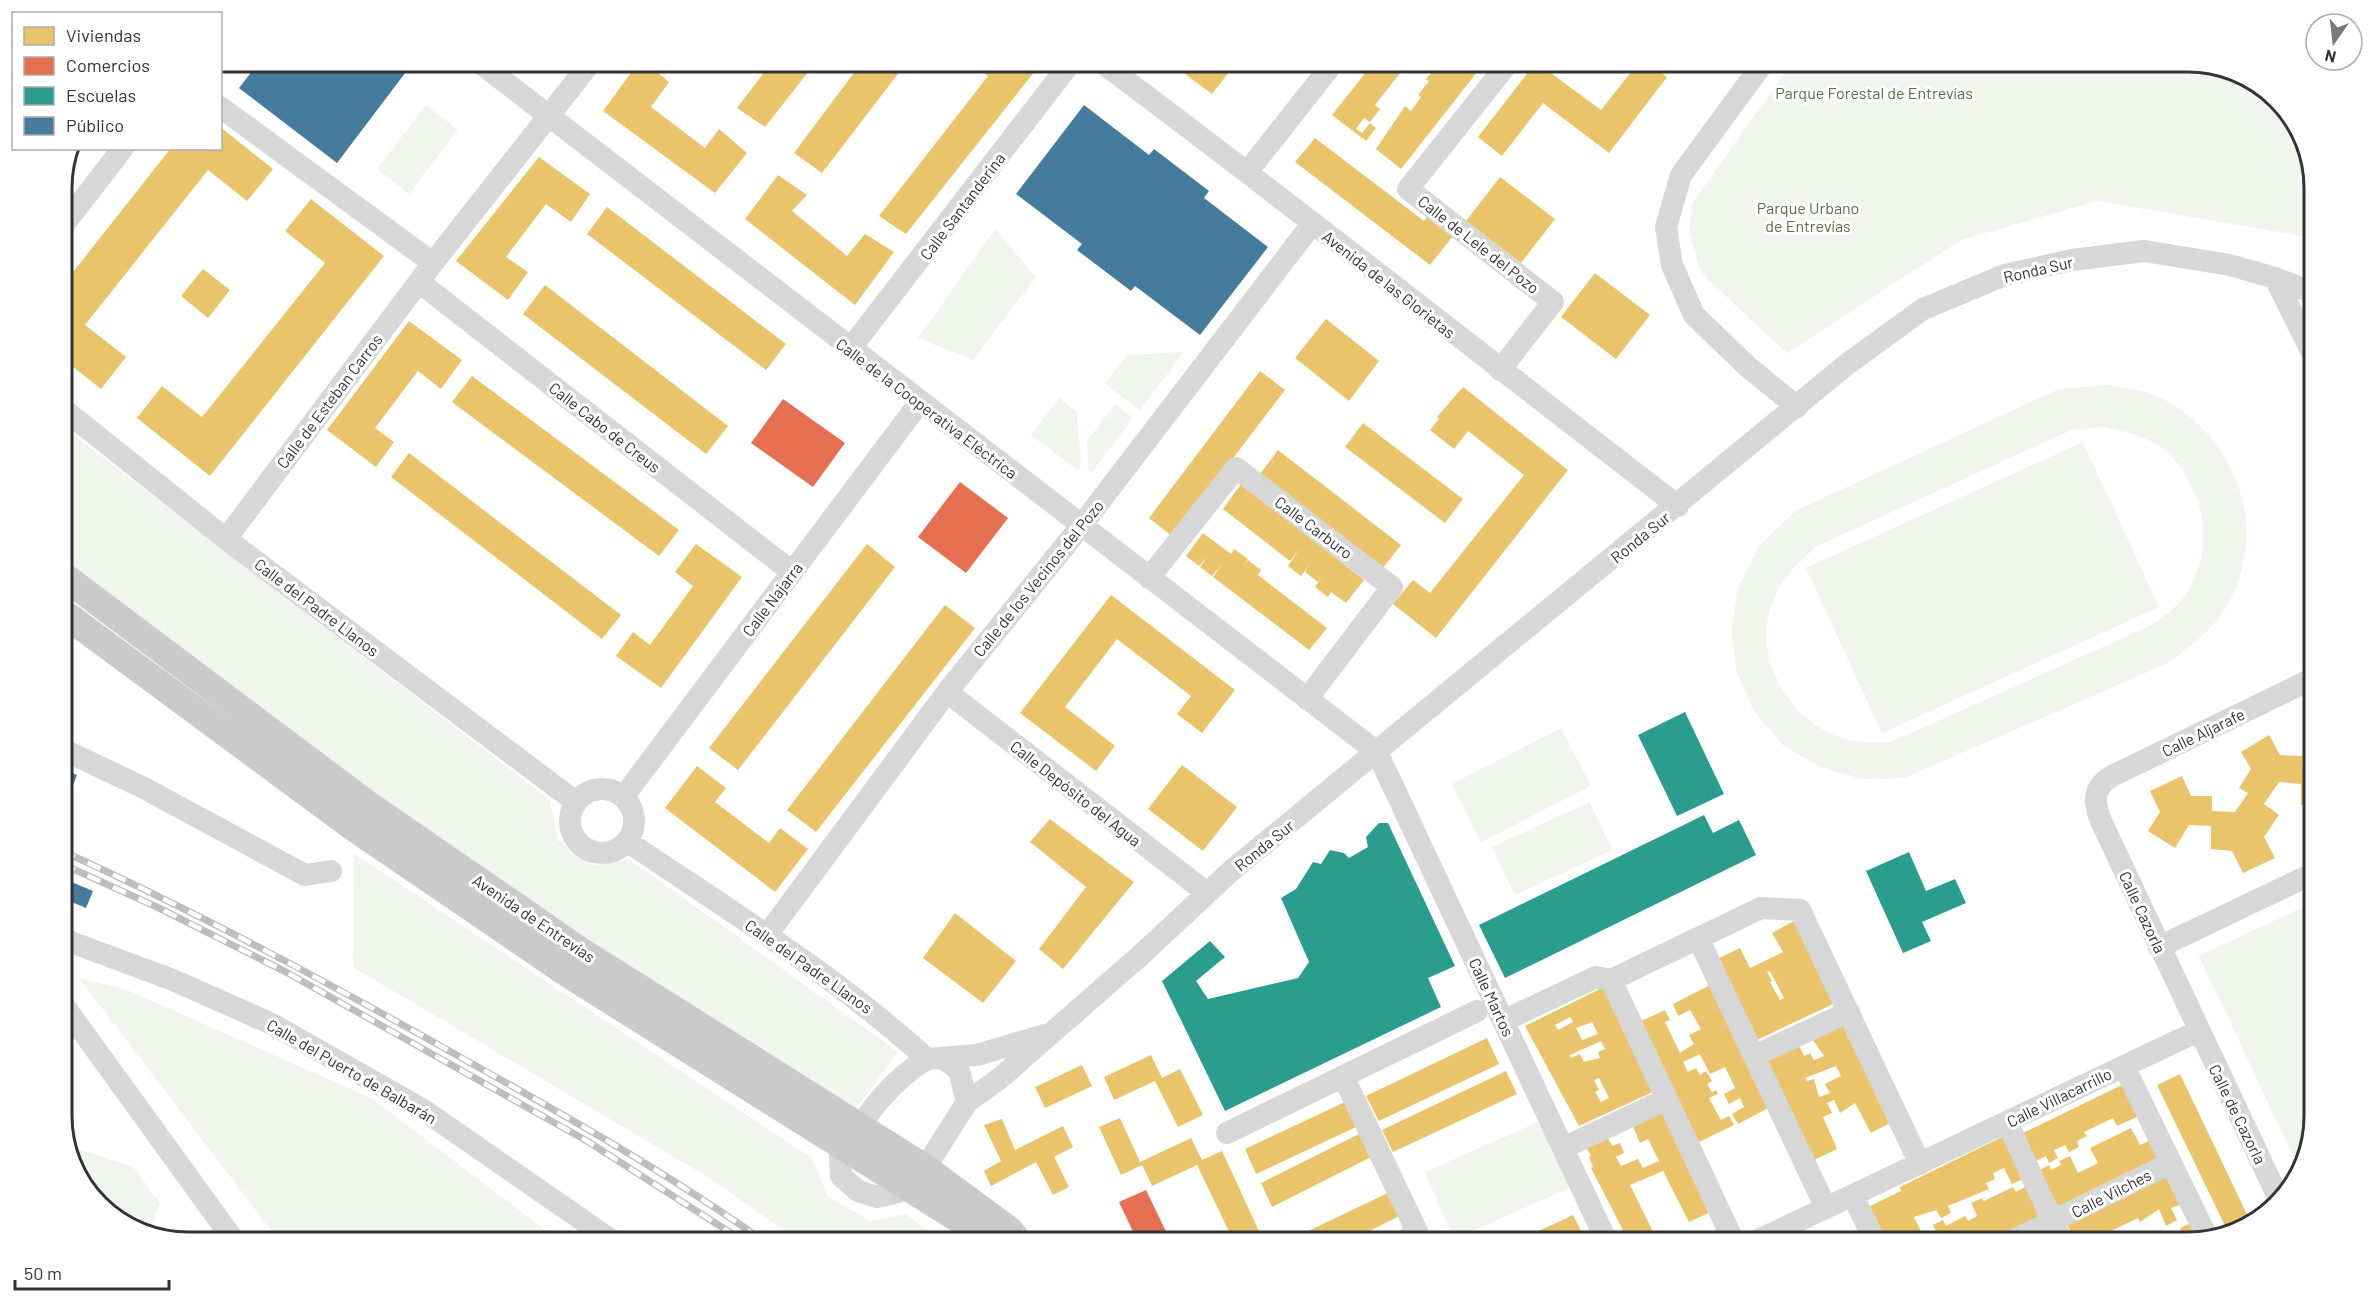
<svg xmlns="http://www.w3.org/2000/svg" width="2376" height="1304" font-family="Barlow,sans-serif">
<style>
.green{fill:#f1f5ed;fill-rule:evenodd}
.homes{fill:#e9c46a;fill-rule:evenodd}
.shops{fill:#e76f51}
.schools{fill:#2a9d8f}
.public{fill:#457b9d}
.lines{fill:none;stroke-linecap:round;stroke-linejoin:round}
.minor{stroke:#d7d7d7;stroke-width:22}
.major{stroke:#cacaca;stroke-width:28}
.rail-casing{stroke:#bebebe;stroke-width:7}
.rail{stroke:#fff;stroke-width:4.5;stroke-dasharray:14;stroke-linecap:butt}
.labels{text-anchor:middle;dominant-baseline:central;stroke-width:6;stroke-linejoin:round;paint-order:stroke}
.park-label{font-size:16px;fill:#56703f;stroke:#fff}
.street-label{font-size:16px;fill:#333;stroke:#fff}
.rim{fill:none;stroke:#333;stroke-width:3}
</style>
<rect width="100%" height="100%" fill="#fff"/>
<path class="green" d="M 1792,62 L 2188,62 L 2244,75 L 2293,118 L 2314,180 L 2314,238 L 2097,201 L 1961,240 L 1787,353 L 1701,273 L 1689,231 L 1692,204 Z
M 426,105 L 458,130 L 409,194 L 377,169 Z
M 995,229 L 1036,277 L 973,360 L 918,338 Z
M 1181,352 L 1183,353 L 1140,410 L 1105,384 L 1127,355 Z
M 2108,385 C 2123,388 2143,389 2157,396 C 2232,432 2271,524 2230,600 C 2216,628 2191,646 2166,664 L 1904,778 L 1861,779 L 1820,767 L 1783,745 L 1755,713 L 1737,673 L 1731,631 L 1738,588 L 1760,545 L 1795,511 L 2059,389 ZM 2105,427 C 2127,432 2151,437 2168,453 C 2208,492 2217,559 2179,603 C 2171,612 2159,619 2150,626 L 1891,742 C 1880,742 1866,743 1855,741 C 1793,731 1748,657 1774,598 C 1784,576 1799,561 1817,546 L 2071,430 Z
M 1059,398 L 1077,412 L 1081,465 L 1078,470 L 1031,435 Z
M 1115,404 L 1133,418 L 1092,472 L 1089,470 L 1087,441 Z
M 62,426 L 550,800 L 558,840 L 594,866 L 629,859 L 898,1052 L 854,1112 L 418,828 L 62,560 Z
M 2083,442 L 2159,607 L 1882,733 L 1806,568 Z
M 1561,728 L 1591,786 L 1481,842 L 1452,784 Z
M 1590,802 L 1612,850 L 1515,895 L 1492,847 Z
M 354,854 L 812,1158 L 828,1197 L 871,1221 L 906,1214 L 943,1242 L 801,1242 L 706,1176 L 353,967 Z
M 2314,902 L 2314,1116 L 2305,1158 L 2296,1162 L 2199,956 Z
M 79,978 L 127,990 L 371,1098 L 561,1242 L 280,1242 Z
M 1540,1121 L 1569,1188 L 1454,1239 L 1425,1172 Z
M 69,1146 L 133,1167 L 160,1203 L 149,1231 L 125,1223 L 83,1186 Z"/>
<path class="homes" d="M 639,62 L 645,62 L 669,82 L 651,107 L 705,148 L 719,129 L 747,153 L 715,193 L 603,111 Z
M 772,62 L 816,62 L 765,127 L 737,108 Z
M 862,62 L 907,62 L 822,173 L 794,153 Z
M 983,62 L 1022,62 L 1035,71 L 906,234 L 879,216 L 988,76 L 978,68 Z
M 1169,62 L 1237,62 L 1212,94 Z
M 1374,62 L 1416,62 L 1411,67 L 1407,64 L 1375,105 L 1380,109 L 1370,122 L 1364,118 L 1356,129 L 1362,133 L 1370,123 L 1376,128 L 1366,141 L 1332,115 Z
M 1441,62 L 1485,62 L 1401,169 L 1376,149 L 1405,106 L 1411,111 L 1421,97 L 1418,95 L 1429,81 L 1426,79 Z
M 1536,62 L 1601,110 L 1639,62 L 1647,62 L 1667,77 L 1609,153 L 1543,103 L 1502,156 L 1478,137 Z
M 220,127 L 273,169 L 247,201 L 208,170 L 85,325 L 126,357 L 101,389 L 62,358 L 62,286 L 171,148 L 220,148 Z
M 1315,138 L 1424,221 L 1427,217 L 1453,236 L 1430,265 L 1295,162 Z
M 539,157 L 590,194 L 571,222 L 546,204 L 506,257 L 528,272 L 508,300 L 456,261 Z
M 778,175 L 807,195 L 792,211 L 847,256 L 865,234 L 894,252 L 855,305 L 745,219 Z
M 1500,177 L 1555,219 L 1521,263 L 1466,221 Z
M 311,199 L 384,256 L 210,476 L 137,418 L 162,386 L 202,417 L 325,263 L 285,231 Z
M 607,207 L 786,344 L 766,370 L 587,234 Z
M 203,269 L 230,290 L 208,318 L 181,296 Z
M 1595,273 L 1650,315 L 1616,359 L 1561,317 Z
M 545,285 L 728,426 L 706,454 L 523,314 Z
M 1326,319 L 1379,361 L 1349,401 L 1295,358 Z
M 409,321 L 462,360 L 441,389 L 418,371 L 375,428 L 394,442 L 376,467 L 327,430 Z
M 1260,371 L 1285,390 L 1173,537 L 1149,518 Z
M 472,376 L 679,530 L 659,556 L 452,402 Z
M 1463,387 L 1568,470 L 1436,638 L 1393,604 L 1413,580 L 1430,593 L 1524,475 L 1468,431 L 1454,449 L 1430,430 L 1439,419 L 1437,417 Z
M 1363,423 L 1463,499 L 1445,523 L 1345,447 Z
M 1278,450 L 1401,545 L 1383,568 L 1260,474 Z
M 409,453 L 621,615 L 602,639 L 391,477 Z
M 1241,484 L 1364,580 L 1346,603 L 1331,592 L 1328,597 L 1315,587 L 1324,574 L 1318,582 L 1305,572 L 1309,565 L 1301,576 L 1288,566 L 1299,550 L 1290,561 L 1223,509 Z
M 1203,533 L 1231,554 L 1234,549 L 1248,559 L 1242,567 L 1248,560 L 1261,570 L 1258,575 L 1327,628 L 1309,650 L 1213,577 L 1222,564 L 1212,576 L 1200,567 L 1207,557 L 1199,566 L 1186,556 Z
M 696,544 L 742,577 L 661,688 L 616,656 L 633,632 L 650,645 L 693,586 L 675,572 Z
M 867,544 L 895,567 L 738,770 L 709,748 Z
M 1111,595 L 1235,690 L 1202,733 L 1177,714 L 1191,696 L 1117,639 L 1065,707 L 1115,746 L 1096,771 L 1020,713 Z
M 945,605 L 975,628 L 816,832 L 787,810 Z
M 2269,735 L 2280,755 L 2303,756 L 2302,769 L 2314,770 L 2314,806 L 2301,805 L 2301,784 L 2279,782 L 2264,804 L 2279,815 L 2264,837 L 2275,858 L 2243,873 L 2232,851 L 2211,849 L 2211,826 L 2189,825 L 2175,848 L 2148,831 L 2160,812 L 2150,791 L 2182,776 L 2191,796 L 2212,796 L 2212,811 L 2235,812 L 2248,793 L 2239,788 L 2251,769 L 2241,752 Z
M 1182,765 L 1237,807 L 1203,851 L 1148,809 Z
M 697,766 L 726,788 L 715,802 L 769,843 L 780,828 L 808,849 L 775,892 L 665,808 Z
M 1050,819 L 1134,882 L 1063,969 L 1039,949 L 1086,887 L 1030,842 Z
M 955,913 L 1016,961 L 983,1003 L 923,958 Z
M 1794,921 L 1835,1003 L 1757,1040 L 1717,959 L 1740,948 L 1750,968 L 1783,952 L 1772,933 ZM 1770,971 L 1784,998 L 1780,1000 L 1770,982 L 1772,981 L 1767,972 Z
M 1712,984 L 1772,1106 L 1738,1124 L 1732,1114 L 1744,1107 L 1740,1098 L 1729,1104 L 1724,1094 L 1735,1088 L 1725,1067 L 1710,1074 L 1700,1054 L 1683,1062 L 1688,1072 L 1696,1068 L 1700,1075 L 1706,1071 L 1712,1081 L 1707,1084 L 1712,1092 L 1716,1090 L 1718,1094 L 1709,1098 L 1721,1120 L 1729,1116 L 1734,1125 L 1695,1144 L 1637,1023 L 1665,1010 L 1670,1020 L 1665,1022 L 1680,1053 L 1694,1044 L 1689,1035 L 1701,1029 L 1690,1010 L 1678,1016 L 1673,1004 Z
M 1606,986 L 1655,1091 L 1579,1126 L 1525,1026 ZM 1570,1017 L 1573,1022 L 1558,1030 L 1555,1025 ZM 1592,1022 L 1598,1034 L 1582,1040 L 1576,1028 ZM 1601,1041 L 1605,1049 L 1598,1052 L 1600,1058 L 1584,1062 L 1580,1054 L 1571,1058 L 1570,1055 ZM 1599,1078 L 1609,1098 L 1601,1102 L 1595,1092 L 1599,1090 L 1594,1080 Z
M 1843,1022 L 1894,1121 L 1871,1133 L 1855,1103 L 1840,1113 L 1834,1100 L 1827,1103 L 1832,1113 L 1823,1117 L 1837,1149 L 1814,1160 L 1766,1061 L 1799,1045 L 1804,1056 L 1810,1053 L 1814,1060 L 1824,1056 L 1811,1037 ZM 1836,1066 L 1841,1076 L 1825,1084 L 1830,1093 L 1819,1097 L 1814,1079 L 1807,1081 L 1805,1078 Z
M 1487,1038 L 1499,1064 L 1379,1121 L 1366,1096 Z
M 1151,1055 L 1162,1078 L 1180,1069 L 1203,1115 L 1178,1127 L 1155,1081 L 1114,1100 L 1104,1077 Z
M 1082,1065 L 1092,1086 L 1045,1108 L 1035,1087 Z
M 1506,1071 L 1517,1094 L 1393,1152 L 1382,1130 Z
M 2180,1074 L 2252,1225 L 2228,1232 L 2157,1085 Z
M 2124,1084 L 2139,1116 L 2117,1126 L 2113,1118 L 2084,1132 L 2087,1136 L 2077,1141 L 2079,1147 L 2069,1152 L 2065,1145 L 2054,1150 L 2058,1158 L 2049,1163 L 2046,1156 L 2036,1161 L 2023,1133 Z
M 1345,1102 L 1356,1127 L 1256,1174 L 1245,1149 Z
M 1663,1107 L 1713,1211 L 1689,1222 L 1663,1171 L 1630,1185 L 1655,1236 L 1642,1242 L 1629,1242 L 1591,1168 L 1593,1167 L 1589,1157 L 1591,1156 L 1586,1147 L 1608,1138 L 1612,1146 L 1620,1143 L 1624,1153 L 1616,1157 L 1621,1166 L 1638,1159 L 1643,1168 L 1659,1161 L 1648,1139 L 1640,1143 L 1632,1124 Z
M 1120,1118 L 1140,1162 L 1191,1138 L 1202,1160 L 1222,1151 L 1264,1242 L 1234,1242 L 1197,1165 L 1152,1186 L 1142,1165 L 1121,1175 L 1099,1127 Z
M 1002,1119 L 1015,1150 L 1063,1126 L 1073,1147 L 1054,1157 L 1069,1187 L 1053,1195 L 1036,1162 L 991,1186 L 984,1171 L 1001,1161 L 984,1125 Z
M 2131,1128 L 2140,1145 L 2151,1140 L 2162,1162 L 2060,1211 L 2040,1170 L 2049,1165 L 2051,1170 L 2061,1165 L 2059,1161 L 2070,1156 L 2078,1173 L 2098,1163 L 2090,1148 Z
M 1359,1134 L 1371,1157 L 1272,1207 L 1261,1183 Z
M 2002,1137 L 2023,1179 L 2012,1184 L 2004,1168 L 1993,1173 L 1995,1179 L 1986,1183 L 1989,1189 L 1948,1206 L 1951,1213 L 1941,1218 L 1936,1210 L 1914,1217 L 1926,1242 L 1887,1242 L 1870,1206 L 1901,1191 L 1900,1187 Z
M 2168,1174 L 2182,1204 L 2171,1208 L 2177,1220 L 2166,1226 L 2159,1209 L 2140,1222 L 2138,1218 L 2088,1242 L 2075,1242 L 2066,1223 Z
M 2013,1187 L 2016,1192 L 2025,1187 L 2041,1217 L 1990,1242 L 1929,1242 L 1939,1238 L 1933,1225 L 1943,1220 L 1946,1226 L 1965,1216 L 1968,1221 L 1977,1216 L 1971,1203 L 1982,1198 L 1984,1201 Z
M 1388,1193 L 1399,1216 L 1350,1241 L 1287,1241 Z
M 1573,1215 L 1586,1241 L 1514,1242 L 1554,1224 Z
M 2191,1223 L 2198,1240 L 2188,1242 L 2147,1242 L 2169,1232 L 2172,1237 L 2182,1232 L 2180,1228 Z
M 1405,1228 L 1412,1242 L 1375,1242 L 1384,1238 Z
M 1833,1233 L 1837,1242 L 1812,1242 L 1822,1237 Z"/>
<path class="shops" d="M 783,399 L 845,443 L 813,487 L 751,443 Z
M 960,482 L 1008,518 L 966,573 L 918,537 Z
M 1146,1190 L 1171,1242 L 1138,1242 L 1119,1202 Z"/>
<path class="schools" d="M 1685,712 L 1724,794 L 1677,816 L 1638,735 Z
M 1704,815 L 1713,833 L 1739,820 L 1756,855 L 1505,978 L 1479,925 Z
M 1379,823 L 1388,823 L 1455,966 L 1428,978 L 1441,1007 L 1225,1111 L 1162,981 L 1210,941 L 1225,957 L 1196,981 L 1208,999 L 1298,978 L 1309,962 L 1281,898 L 1296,889 L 1313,862 L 1321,864 L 1330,850 L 1344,853 L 1349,858 L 1368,847 L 1366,837 Z
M 1909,852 L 1926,891 L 1955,879 L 1966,903 L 1922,922 L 1931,941 L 1903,953 L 1866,871 Z"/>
<path class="public" d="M 259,62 L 408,62 L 412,64 L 337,163 L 239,88 Z
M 1084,105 L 1149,155 L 1154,149 L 1209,191 L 1204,198 L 1268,247 L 1200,335 L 1135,286 L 1131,291 L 1077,250 L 1082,244 L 1016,194 Z
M 62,769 L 77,775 L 62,813 Z
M 62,878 L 93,891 L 86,908 L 62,898 Z"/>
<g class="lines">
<path class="minor" d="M 479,62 L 1377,752 L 1607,1242
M 1101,62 C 1295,206 1485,358 1678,506
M 1764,62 L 1681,175 L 1666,227 L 1672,265 L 1694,315 L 1747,366 L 1797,407
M 220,107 L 433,263
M 1248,171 L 1334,62
M 62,227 L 123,148
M 2275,278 L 2314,357
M 419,282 L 792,572
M 850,349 L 1071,62
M 1500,370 L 1553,302 L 1408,189 L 1509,62
M 62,408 L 226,539 L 576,802
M 226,539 L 433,263 L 591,62
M 1149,578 L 1236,468 L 1392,587 L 1307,699
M 947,692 L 1207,893
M 62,749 L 144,788 L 305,875 L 331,871
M570 821a32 32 0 1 1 64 0a32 32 0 1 1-64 0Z
M 624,796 L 920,402
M 628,842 C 730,911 836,976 927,1059 L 977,1055 L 1044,1035
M 767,935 L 947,692 L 1081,526 L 1312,224
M 1699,940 L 1826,1208
M 62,942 L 68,941 L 173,980 L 272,1024 L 422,1109 L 614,1242
M 2159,947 L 2314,873
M 1611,980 L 1734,1242
M 62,1003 L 235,1242
M 1503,1021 L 1596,977 L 1611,980 L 1761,908 L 1800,910 L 1920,1164
M 1754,1056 L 1849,1012
M 927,1059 C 891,1080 867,1114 845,1148 L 840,1157 L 841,1176 L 858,1191 L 877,1197 L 898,1192 L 909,1185 L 925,1168 L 967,1102 L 999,1079 L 1142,954 L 1231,871 L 1846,365 L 1923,309 L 2005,275 L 2072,260 L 2144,251 L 2230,265 L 2275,278 L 2314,293
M 945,1060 L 959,1070 L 967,1102
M 2124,1066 L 2207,1237
M 1343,1076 L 1422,1242
M 2007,1122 L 2062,1242
M 1227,1133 L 1477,1011
M 1563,1148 L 1667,1099
M 1853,1196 L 1875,1242
M 2278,1197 L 2101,821 C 2093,801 2093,787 2112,776 L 2314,678
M 1754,1242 L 2198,1031
M 2010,1242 L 2171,1163"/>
<path class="major" d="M 62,575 L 367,804 L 579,950 L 925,1168 L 1009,1230 L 1019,1242
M 62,612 L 353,827 L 570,975 L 989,1238"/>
<defs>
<path id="rail" d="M 62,851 C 199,913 329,983 460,1057 C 564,1115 668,1173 765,1242
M 62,864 L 157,907 L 286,972 L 587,1141 L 745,1242"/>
</defs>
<use href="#rail" class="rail-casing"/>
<use href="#rail" class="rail"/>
</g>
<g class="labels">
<g class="park-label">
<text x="1874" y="92">Parque Forestal de Entrevías</text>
<text x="1808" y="207">Parque Urbano<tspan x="1808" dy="18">de Entrevías</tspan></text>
</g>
<g class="street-label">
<text transform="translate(962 206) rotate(-53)">Calle Santanderina</text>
<text transform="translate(1479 244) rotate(38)">Calle de Lele del Pozo</text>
<text transform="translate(2038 269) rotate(-13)">Ronda Sur</text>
<text transform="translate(1389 284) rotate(38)">Avenida de las Glorietas</text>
<text transform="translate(329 401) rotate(-53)">Calle de Esteban Carros</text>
<text transform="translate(927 408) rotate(37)">Calle de la Cooperativa Eléctrica</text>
<text transform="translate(605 427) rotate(38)">Calle Cabo de Creus</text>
<text transform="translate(1314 527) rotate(37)">Calle Carburo</text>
<text transform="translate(1640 537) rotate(-39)">Ronda Sur</text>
<text transform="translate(1038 578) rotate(-51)">Calle de los Vecinos del Pozo</text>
<text transform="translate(772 599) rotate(-53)">Calle Najarra</text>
<text transform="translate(317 607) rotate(37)">Calle del Padre Llanos</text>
<text transform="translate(2203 732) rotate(-26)">Calle Aljarafe</text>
<text transform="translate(1076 793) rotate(38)">Calle Depósito del Agua</text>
<text transform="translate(1264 845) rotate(-39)">Ronda Sur</text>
<text transform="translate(2143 912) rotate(65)">Calle Cazorla</text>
<text transform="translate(534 918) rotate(34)">Avenida de Entrevías</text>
<text transform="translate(809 966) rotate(35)">Calle del Padre Llanos</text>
<text transform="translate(1492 997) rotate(65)">Calle Martos</text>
<text transform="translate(352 1071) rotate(30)">Calle del Puerto de Balbarán</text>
<text transform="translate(2059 1097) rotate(-26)">Calle Villacarrillo</text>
<text transform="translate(2238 1114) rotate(64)">Calle de Cazorla</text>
<text transform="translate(2111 1193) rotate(-27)">Calle Vilches</text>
</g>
</g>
<path d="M0 0H2376V1304H0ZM188 72H2188A116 116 0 0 1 2304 188V1116A116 116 0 0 1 2188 1232H188A116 116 0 0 1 72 1116V188A116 116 0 0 1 188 72Z" fill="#fff" fill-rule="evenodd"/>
<path class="rim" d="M188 72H2188A116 116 0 0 1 2304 188V1116A116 116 0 0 1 2188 1232H188A116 116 0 0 1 72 1116V188A116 116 0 0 1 188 72Z"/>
<rect x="12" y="12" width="210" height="138" fill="#ffffff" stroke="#adadad" stroke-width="1.5"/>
<rect x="24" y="27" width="30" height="18" fill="#e9c46a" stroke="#adadad" stroke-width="1.5"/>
<text x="66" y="42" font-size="18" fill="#333333">Viviendas</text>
<rect x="24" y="57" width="30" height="18" fill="#e76f51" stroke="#adadad" stroke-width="1.5"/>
<text x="66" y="72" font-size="18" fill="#333333">Comercios</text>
<rect x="24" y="87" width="30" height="18" fill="#2a9d8f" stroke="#adadad" stroke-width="1.5"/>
<text x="66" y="102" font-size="18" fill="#333333">Escuelas</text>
<rect x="24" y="117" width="30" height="18" fill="#457b9d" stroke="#adadad" stroke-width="1.5"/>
<text x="66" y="132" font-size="18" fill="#333333">Público</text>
<g transform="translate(2334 42) rotate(194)"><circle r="28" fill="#ffffff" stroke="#adadad" stroke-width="1.5"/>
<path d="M0-4.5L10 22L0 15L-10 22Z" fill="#7a7a7a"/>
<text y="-9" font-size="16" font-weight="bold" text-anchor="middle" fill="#333333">N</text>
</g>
<path d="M15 1280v9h154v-9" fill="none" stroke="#333333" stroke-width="3"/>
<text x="24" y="1280" font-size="18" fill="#333333" stroke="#ffffff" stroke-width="4.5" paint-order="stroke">50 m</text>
</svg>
